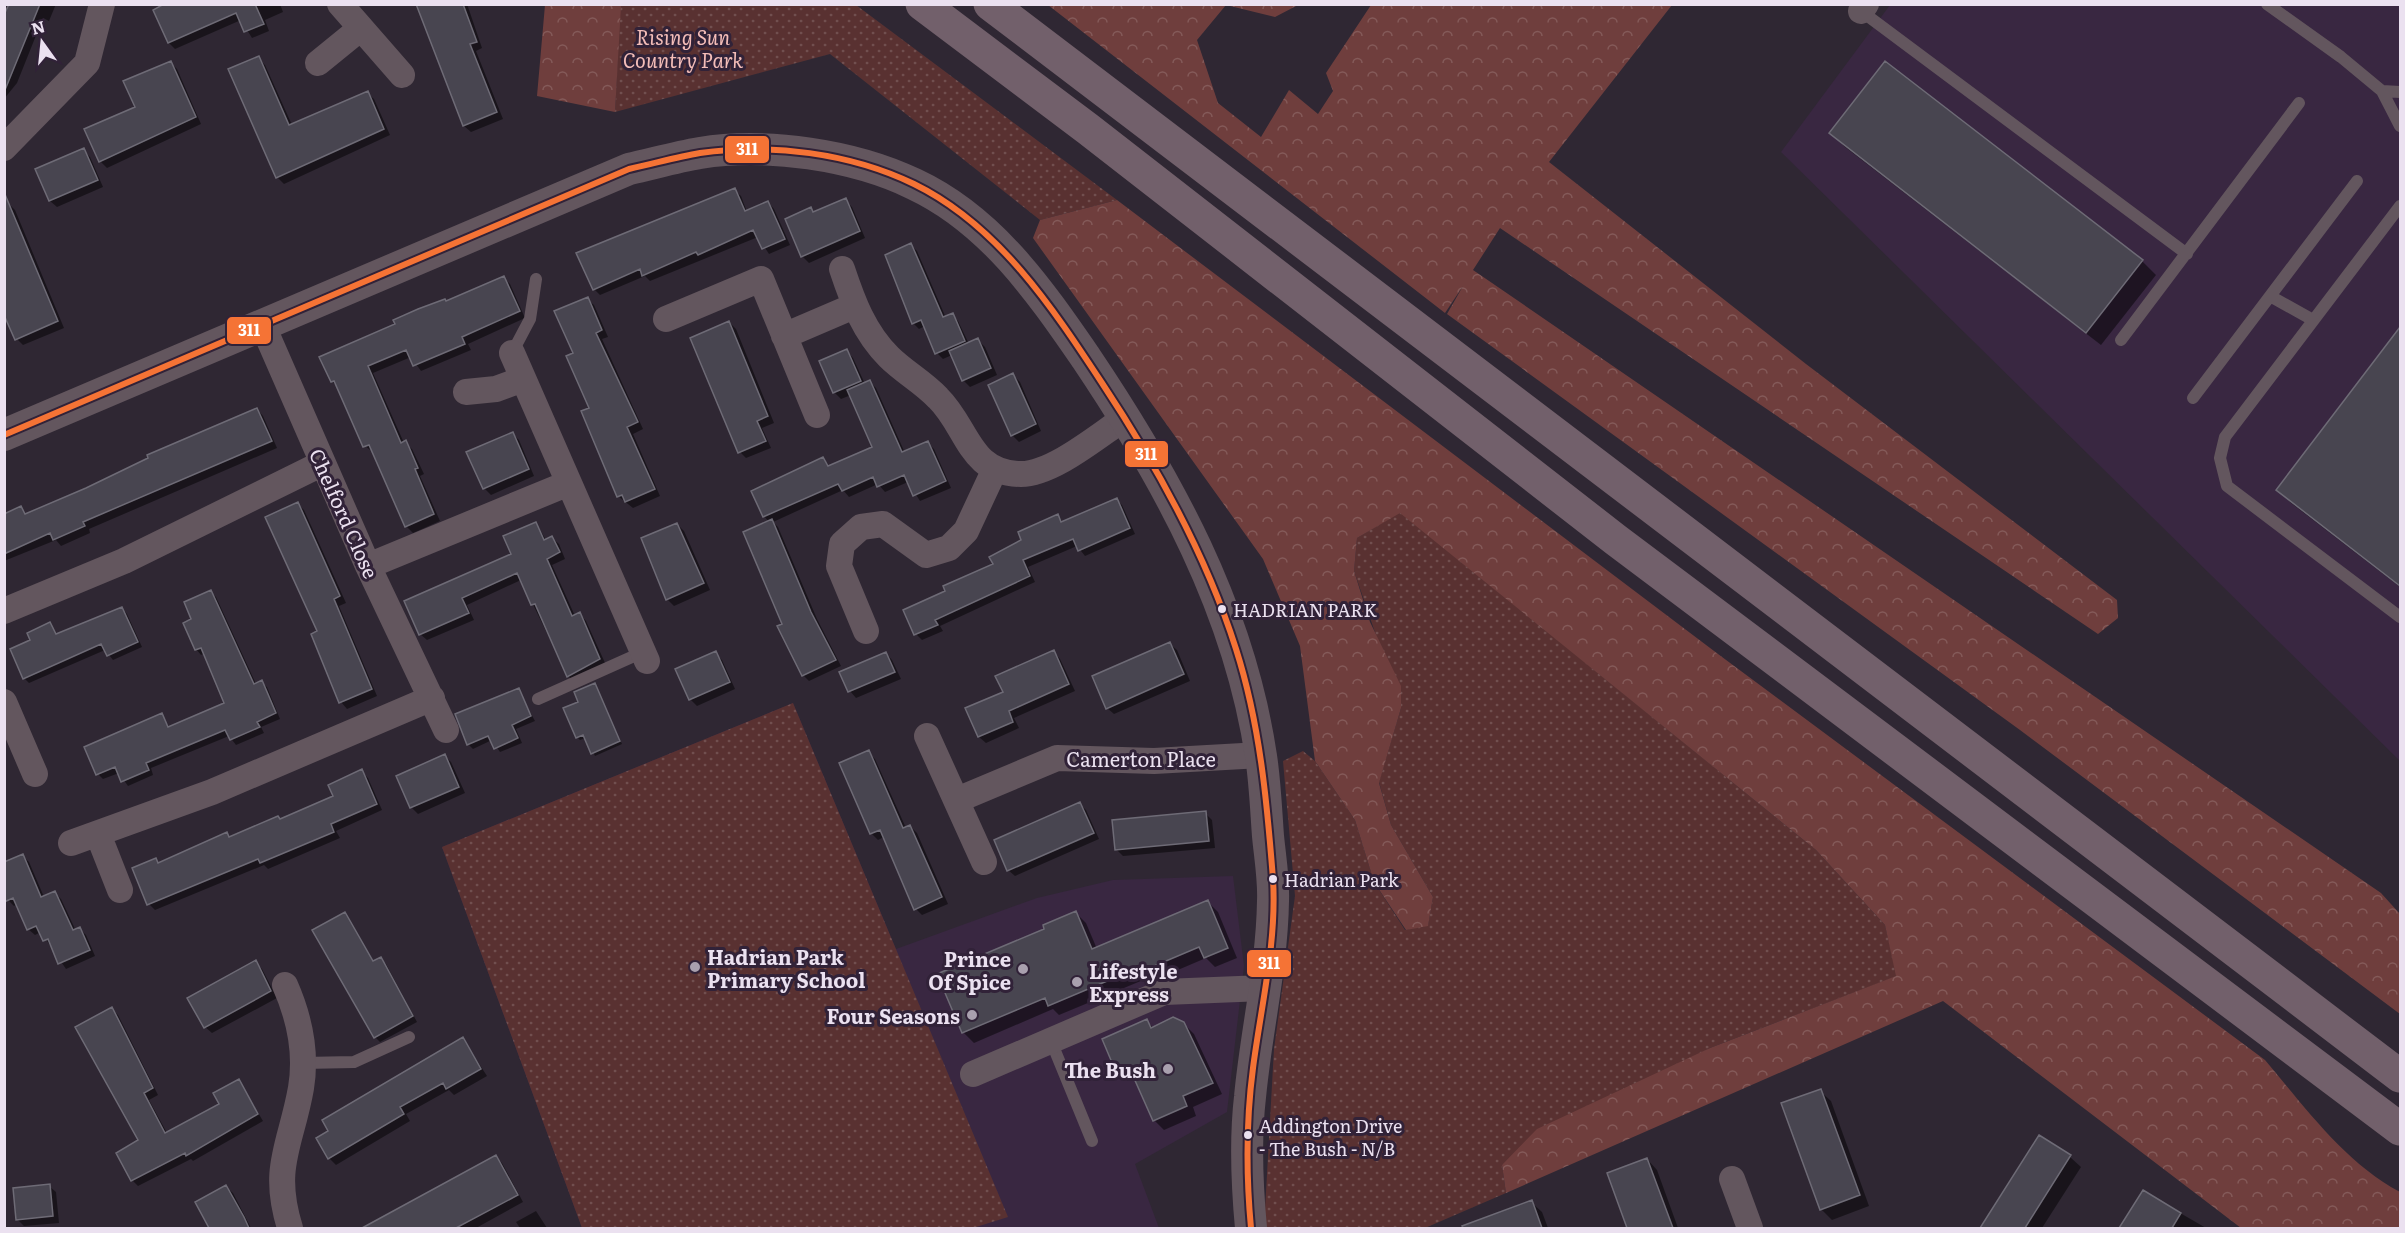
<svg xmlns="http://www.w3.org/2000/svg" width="2405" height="1233" font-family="Literata,serif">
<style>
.built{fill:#392741}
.green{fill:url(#green-dots)}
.forest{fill:url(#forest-crowns)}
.shadow{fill:#0007}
.building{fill:#484550;stroke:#6e6b76;stroke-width:1.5}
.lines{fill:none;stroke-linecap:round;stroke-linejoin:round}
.service{stroke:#63565e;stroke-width:12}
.minor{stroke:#63565e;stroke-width:26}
.tertiary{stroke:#63565e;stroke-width:32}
.trunk{stroke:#72606b;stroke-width:33}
.bus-1-casing{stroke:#312238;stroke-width:10}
.bus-1{stroke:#f57335;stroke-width:6}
.bus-dot{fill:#ebe1f0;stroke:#312238;stroke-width:2}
.poi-dot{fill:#a9a0ae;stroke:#312238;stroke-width:2}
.labels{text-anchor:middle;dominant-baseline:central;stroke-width:6;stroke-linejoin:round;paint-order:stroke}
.bus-label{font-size:18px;fill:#ebe1f0;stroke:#312238;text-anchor:start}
.park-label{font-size:20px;font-style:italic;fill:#f4bdb8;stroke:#312238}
.street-label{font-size:20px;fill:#ebe1f0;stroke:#312238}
.poi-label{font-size:20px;font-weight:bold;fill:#ebe1f0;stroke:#312238;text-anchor:end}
.line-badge{stroke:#312238;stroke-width:2}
.badge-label{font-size:16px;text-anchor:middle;font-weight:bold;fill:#fff}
</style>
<defs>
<pattern id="green-dots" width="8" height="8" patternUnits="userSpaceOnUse" patternTransform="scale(1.5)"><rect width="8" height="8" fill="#593131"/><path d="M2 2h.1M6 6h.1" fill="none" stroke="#714f4f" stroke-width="1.8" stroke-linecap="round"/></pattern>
<pattern id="forest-crowns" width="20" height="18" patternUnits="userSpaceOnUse" patternTransform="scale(1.5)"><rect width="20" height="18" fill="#6f3e3d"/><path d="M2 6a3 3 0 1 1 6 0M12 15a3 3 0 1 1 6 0" fill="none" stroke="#845a59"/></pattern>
</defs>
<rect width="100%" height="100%" fill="#2f2733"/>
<path class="built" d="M 1890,5 L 2400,5 L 2400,761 L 1781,152 Z
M 793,703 L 896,949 L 1037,898 L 1113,880 L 1233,876 L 1244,966 L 1227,1112 L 1135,1164 L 1159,1228 L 582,1228 L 442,847 Z"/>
<path class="green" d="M 566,5 L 856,5 L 1117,200 L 1040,220 L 830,54 L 615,112 L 618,50 Z
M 1400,512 L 1816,850 L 1885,925 L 1897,976 L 1710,1048 L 1502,1165 L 1506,1193 L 1425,1228 L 1264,1228 L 1274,1049 L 1295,896 L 1283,761 L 1303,751 L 1315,761 L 1355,820 L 1374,882 L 1405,930 L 1428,925 L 1433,897 L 1391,825 L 1379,782 L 1401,708 L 1354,571 L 1357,538 Z
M 793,703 L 1008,1217 L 973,1228 L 582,1228 L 442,847 Z"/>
<path class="forest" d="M 545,5 L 621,5 L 615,112 L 537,96 Z
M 1048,5 L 1298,5 L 1275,17 L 1226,5 L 1197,40 L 1218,103 L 1261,137 L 1289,90 L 1318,114 L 1333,91 L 1326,73 L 1371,5 L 1672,5 L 1549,162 L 1806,364 L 2117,600 L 2118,618 L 2098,634 L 1500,228 L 1473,270 L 2381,893 L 2400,914 L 2400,1014 L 2020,730 L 1447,314 L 1463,286 L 1445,313 Z
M 1117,200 L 1718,654 L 2265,1060 C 2305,1107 2344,1162 2400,1192 L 2400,1228 L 2241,1228 L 1943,1001 L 1506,1193 L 1502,1165 L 1537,1129 L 1710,1048 L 1896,976 L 1885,925 L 1816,850 L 1400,513 L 1357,538 L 1354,571 L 1370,622 L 1401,686 L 1401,708 L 1379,783 L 1391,825 L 1433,897 L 1428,926 L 1406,930 L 1374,882 L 1355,820 L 1315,761 L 1300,646 L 1263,559 L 1033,238 L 1040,220 Z"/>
<path class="shadow" d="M 14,4 L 56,4 L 49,21 L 43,18 L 17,83 L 4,99 L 4,19 Z
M 168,4 L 280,4 L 283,12 L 265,20 L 269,31 L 252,38 L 241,20 L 175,49 L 169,43 Z
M 417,4 L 467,4 L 482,48 L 476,51 L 503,119 L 471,132 L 464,126 Z
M 258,58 L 265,65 L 292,125 L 367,93 L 374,99 L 390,135 L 284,184 L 277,177 Z
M 171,63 L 177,69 L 201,124 L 107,168 L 100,161 Z
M 1831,133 L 2142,261 L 2156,275 L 2101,345 L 1845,147 Z
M 83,150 L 90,157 L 103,187 L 57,207 L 50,201 Z
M 734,190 L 741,196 L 747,212 L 768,202 L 774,209 L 790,245 L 769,254 L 758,237 L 650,281 L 645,276 L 600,295 L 594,289 Z
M 845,200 L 852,207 L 865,238 L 809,263 L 802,256 L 811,209 L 815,213 Z
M 8,203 L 15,210 L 64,328 L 23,345 L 17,339 Z
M 911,245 L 917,251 L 946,318 L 952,315 L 958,321 L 969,344 L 978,340 L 985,347 L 997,375 L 970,387 L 963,380 L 952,355 L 943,359 L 937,353 L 925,326 L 919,329 L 913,323 Z
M 503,277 L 510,284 L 525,318 L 468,344 L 471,350 L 421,371 L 411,357 L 373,373 L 404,443 L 412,449 L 424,474 L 420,476 L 440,521 L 413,533 L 406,526 L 373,452 L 365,446 L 339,389 L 332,381 L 447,302 Z
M 587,299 L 594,305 L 608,337 L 602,339 L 643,429 L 633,434 L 660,496 L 633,508 L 618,496 L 575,354 Z
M 729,322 L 736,329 L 774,423 L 762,428 L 771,448 L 746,458 L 740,452 Z
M 2400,330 L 2400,587 L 2291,503 L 2278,490 Z
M 847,351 L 853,358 L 865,384 L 870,382 L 876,388 L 905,453 L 928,443 L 934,449 L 951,488 L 920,501 L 908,482 L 885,492 L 878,484 L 849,497 L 843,490 L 773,522 L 778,527 L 817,619 L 841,666 L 809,681 L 803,675 L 784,625 L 769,522 L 764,516 L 823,458 L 830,467 L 874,447 L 851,395 L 841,399 L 834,392 Z
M 1013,375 L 1020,382 L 1041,431 L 1019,442 L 1012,435 Z
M 257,409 L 263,416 L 277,448 L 89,529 L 90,533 L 61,546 L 56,540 L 4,561 L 4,515 L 21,508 L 27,515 Z
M 512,433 L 519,440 L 534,476 L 491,495 L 484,488 Z
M 1116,499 L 1122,505 L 1135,534 L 1085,556 L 1077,546 L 1028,567 L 1035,582 L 940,626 L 943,631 L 922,640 L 916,634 L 905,610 L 947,592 L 995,565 L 1057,516 L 1064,523 Z
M 298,504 L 304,510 L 346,603 L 339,606 L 377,696 L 347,709 L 341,702 L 313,635 L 319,632 Z
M 536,523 L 546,540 L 552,538 L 559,544 L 565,559 L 552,565 L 575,616 L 580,614 L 586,621 L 606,665 L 574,682 L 568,676 L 521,580 L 467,605 L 474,620 L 427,640 L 420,634 L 406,601 L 513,555 Z
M 677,524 L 684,531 L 710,590 L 674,606 L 667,599 Z
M 211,592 L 216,597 L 256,684 L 261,682 L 267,687 L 280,719 L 261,727 L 264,733 L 236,745 L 229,736 L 151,768 L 153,775 L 128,786 L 119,773 L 103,779 L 98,774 L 86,748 L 161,715 L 170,728 L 226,704 L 205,653 L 201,655 L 196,649 L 193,620 Z
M 122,608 L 127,614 L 142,647 L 113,660 L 105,650 L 29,683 L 24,678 L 32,641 L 50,624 L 58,635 Z
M 1170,644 L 1177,650 L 1190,681 L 1114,714 L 1107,708 Z
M 1054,652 L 1060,659 L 1075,691 L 1014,718 L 1019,728 L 986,743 L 979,737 L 967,709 L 1004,693 Z
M 715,653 L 722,660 L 735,689 L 697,706 L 690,699 Z
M 886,653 L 892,660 L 901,679 L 856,698 L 850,691 Z
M 594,684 L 622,744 L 595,756 L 586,738 L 580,740 L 577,737 L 580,703 Z
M 518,690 L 535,721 L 516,729 L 522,743 L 500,752 L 492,740 L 473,749 L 468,744 Z
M 868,752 L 875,759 L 906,828 L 910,826 L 917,833 L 948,904 L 922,915 L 916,909 L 884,837 L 878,840 L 872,834 L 841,764 Z
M 445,756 L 451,762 L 465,793 L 418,814 L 411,807 Z
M 361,771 L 368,778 L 382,810 L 336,831 L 340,838 L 268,869 L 264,865 L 155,910 L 149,904 L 156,860 L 160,864 L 227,834 L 231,838 L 281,820 L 335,797 Z
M 1080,804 L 1086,810 L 1099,839 L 1015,876 L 1008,870 Z
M 1205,813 L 1212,820 L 1215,848 L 1123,856 L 1116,849 Z
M 23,856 L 29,862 L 44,897 L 55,893 L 61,899 L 76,931 L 80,929 L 86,935 L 95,956 L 66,969 L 41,932 L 35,935 L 28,929 L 18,904 L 14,906 L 8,900 Z
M 1207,901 L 1218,912 L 1237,958 L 1215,967 L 1206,958 L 1152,981 L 1148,978 L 1059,1015 L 1053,1009 L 974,1043 L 963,1032 L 1076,913 L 1086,923 L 1097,949 Z
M 345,914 L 374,962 L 381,959 L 386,964 L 417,1022 L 380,1042 L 375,1037 Z
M 255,962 L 262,969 L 277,998 L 212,1033 L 205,1027 Z
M 112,1009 L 118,1015 L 158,1095 L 149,1100 L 167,1133 L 221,1104 L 239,1081 L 263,1121 L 193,1161 L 191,1159 L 138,1186 L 132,1180 L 140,1141 Z
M 1146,1021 L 1154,1028 L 1183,1023 L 1194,1034 L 1222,1094 L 1193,1107 L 1196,1116 L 1164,1130 L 1154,1120 L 1135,1078 L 1128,1081 L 1117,1071 Z
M 463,1039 L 487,1076 L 454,1095 L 449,1090 L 406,1114 L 410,1121 L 336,1165 L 329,1158 L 318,1138 Z
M 1820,1091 L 1831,1101 L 1869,1206 L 1832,1220 L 1821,1209 Z
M 2039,1137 L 2070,1157 L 2081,1167 L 2042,1228 L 1987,1228 L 1984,1226 Z
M 496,1157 L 502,1163 L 523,1202 L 476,1228 L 369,1228 L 368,1225 Z
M 1647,1159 L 1657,1170 L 1678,1228 L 1629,1228 L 1609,1173 Z
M 49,1186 L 56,1192 L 59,1223 L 24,1226 L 17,1219 Z
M 226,1187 L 233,1193 L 251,1228 L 211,1228 L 197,1203 Z
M 2144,1192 L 2206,1228 L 2121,1228 Z
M 1531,1202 L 1542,1212 L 1548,1228 L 1496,1228 L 1492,1217 Z
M 536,1211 L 547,1228 L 520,1228 L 516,1222 Z"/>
<path class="building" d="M 9,4 L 40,4 L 5,90 L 4,15 Z
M 164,4 L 255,4 L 264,24 L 244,32 L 236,13 L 168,43 L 153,10 Z
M 416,4 L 463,4 L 477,42 L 470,44 L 497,112 L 463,126 Z
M 259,56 L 289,125 L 368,91 L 384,129 L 276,178 L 228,69 Z
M 171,61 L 196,117 L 99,162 L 84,129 L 135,107 L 123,81 Z
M 1885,61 L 2143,260 L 2086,333 L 1829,133 Z
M 84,148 L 98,180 L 49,201 L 35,169 Z
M 735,188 L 745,211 L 768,201 L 785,239 L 762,249 L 753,230 L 698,255 L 696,252 L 642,276 L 640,269 L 593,290 L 576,253 Z
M 4,192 L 58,321 L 15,340 L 4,315 Z
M 846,198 L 860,231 L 801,257 L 785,219 L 811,207 L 813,212 Z
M 911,243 L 943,317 L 953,313 L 965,341 L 935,354 L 921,320 L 912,324 L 885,255 Z
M 504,276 L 520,311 L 462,337 L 465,344 L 413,366 L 406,350 L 368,366 L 401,443 L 406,440 L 418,468 L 415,469 L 434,514 L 405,527 L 369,445 L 363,447 L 334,381 L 331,382 L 319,357 L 395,324 L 393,320 L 418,309 L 445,299 L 446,301 Z
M 588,297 L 602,330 L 596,333 L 638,422 L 627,427 L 655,489 L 625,502 L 622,495 L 617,497 L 581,411 L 589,408 L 566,356 L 573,353 L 554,311 Z
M 729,321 L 768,416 L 757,421 L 766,441 L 738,453 L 690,338 Z
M 2400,327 L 2400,586 L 2276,490 Z
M 978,338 L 991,368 L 962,381 L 949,351 Z
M 847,349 L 861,381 L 833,393 L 819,361 Z
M 1013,373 L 1036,424 L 1011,436 L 988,385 Z
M 870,380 L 902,452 L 928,441 L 946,481 L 913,496 L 904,475 L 877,487 L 873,477 L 842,491 L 838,484 L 763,517 L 751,491 L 823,457 L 828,466 L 872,447 L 847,390 Z
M 257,408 L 272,441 L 83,522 L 85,526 L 53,540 L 50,533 L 4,554 L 4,514 L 21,506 L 25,514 L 86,488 L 148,458 L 147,455 Z
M 513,432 L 529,469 L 483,489 L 466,452 Z
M 1117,498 L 1130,528 L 1078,551 L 1073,539 L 1023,560 L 1030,576 L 935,620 L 938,625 L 914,635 L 903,610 L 945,591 L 943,586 L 993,564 L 989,557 L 1021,540 L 1018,532 L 1058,514 L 1061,522 Z
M 298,502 L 340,596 L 334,599 L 372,689 L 339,703 L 311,634 L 317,631 L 265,517 Z
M 772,519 L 811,612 L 836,660 L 802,676 L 777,626 L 782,624 L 743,532 Z
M 536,522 L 544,540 L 552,536 L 560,552 L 547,559 L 572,616 L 580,612 L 600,659 L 567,677 L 535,604 L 531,605 L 517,573 L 462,598 L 469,613 L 419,635 L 404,601 L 511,554 L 503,536 Z
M 677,523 L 704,583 L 666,600 L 641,538 Z
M 211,590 L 254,684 L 262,680 L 276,713 L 257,722 L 260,727 L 230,740 L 225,730 L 146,763 L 149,770 L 121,782 L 115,767 L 96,775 L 84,747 L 162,713 L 168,727 L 224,703 L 201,648 L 195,650 L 183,623 L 191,619 L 184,602 Z
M 122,607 L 138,642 L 107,656 L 101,644 L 23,679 L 10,649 L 30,640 L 27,633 L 50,622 L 56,634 Z
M 1170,642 L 1184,674 L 1106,709 L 1092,676 Z
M 1054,650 L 1069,684 L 1009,711 L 1013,722 L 978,737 L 965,708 L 1003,692 L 995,676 Z
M 716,651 L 730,682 L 689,700 L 675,669 Z
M 886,652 L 895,672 L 848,692 L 839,672 Z
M 595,683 L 620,741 L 591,754 L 583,735 L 576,738 L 563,708 L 578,702 L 574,692 Z
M 519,688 L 531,716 L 512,725 L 518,738 L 494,749 L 488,736 L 467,745 L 455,714 Z
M 869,750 L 903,828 L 910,825 L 942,897 L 914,910 L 880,830 L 870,834 L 839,763 Z
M 445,754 L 459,787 L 410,808 L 396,776 Z
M 362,769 L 377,804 L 331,824 L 334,832 L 260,863 L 258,859 L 147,905 L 132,868 L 156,858 L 158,863 L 227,832 L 229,837 L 278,816 L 280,819 L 333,796 L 328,785 Z
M 1080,802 L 1094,833 L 1007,871 L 994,840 Z
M 1206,811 L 1209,841 L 1115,850 L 1112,820 Z
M 23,854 L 41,897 L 55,891 L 73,930 L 80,927 L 90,950 L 58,964 L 48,939 L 43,941 L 36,926 L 27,930 L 13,898 L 4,902 L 4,862 Z
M 1208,900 L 1228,948 L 1204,958 L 1199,947 L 1140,972 L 1138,968 L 1048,1006 L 1045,998 L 962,1033 L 937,974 L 1044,929 L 1043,925 L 1076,911 L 1092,949 Z
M 345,912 L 373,961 L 381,957 L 413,1016 L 374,1038 L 312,930 Z
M 256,960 L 271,991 L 204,1028 L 187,998 Z
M 112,1007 L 153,1088 L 144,1093 L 165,1133 L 219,1104 L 213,1093 L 239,1079 L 258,1114 L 186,1156 L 185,1153 L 131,1181 L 116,1153 L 138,1140 L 75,1027 Z
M 1173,1017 L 1184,1022 L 1213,1083 L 1183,1096 L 1187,1106 L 1153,1121 L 1129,1067 L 1116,1072 L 1102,1039 L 1147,1019 L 1151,1028 Z
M 463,1037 L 481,1069 L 446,1089 L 443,1083 L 400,1107 L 404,1114 L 328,1159 L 316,1138 L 328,1131 L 322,1120 Z
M 1821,1089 L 1860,1195 L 1820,1210 L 1781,1103 Z
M 2039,1135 L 2071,1155 L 2025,1228 L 1980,1228 Z
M 496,1155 L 518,1195 L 456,1228 L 362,1228 Z
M 1647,1158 L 1673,1228 L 1627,1228 L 1607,1173 Z
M 50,1184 L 53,1216 L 16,1220 L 13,1188 Z
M 226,1185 L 244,1217 L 249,1228 L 209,1228 L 195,1202 Z
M 2143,1190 L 2181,1213 L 2172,1228 L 2119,1228 Z
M 1532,1200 L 1542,1228 L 1463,1228 L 1462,1226 Z"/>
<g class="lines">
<path class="service" d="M 2267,4 L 2341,57 L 2382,91 L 2400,126
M 1861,11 L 2187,254
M 2382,91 L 2400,92
M 2400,206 L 2225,437 L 2220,458 L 2227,486 L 2400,617
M 2270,296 L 2313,320
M 2121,340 L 2299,103
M 512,353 L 530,319 L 536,279
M 2193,398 L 2357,181
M 538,699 L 643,652
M 1051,1041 L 1092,1141
M 303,1063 L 354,1062 L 409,1037"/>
<path class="minor" d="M 340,4 L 402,75
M 1861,11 L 1866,4
M 318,63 L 361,28
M 4,148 L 87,63 L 102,4
M 842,269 C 853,302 864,332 889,357 C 904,372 923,382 938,398 C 968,427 969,474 1021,474 C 1053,474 1099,435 1125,418
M 666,319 L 761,279 L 817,415
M 263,326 L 368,566 L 446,730
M 784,336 L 854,306
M 512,353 L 647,661
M 466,392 L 496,389 L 523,379
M 368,566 L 569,483
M 4,611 L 124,561 L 323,463
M 866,631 L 839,566 L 842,544 L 861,527 L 883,524 L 926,555 L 949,548 L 966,531 L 994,471
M 4,702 L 35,774
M 927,736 L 984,862
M 957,800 L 1057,758 L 1154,761 L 1261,755
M 98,834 L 120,890
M 71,843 L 212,792 L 432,698
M 285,985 C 300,1019 307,1052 301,1088 C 291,1145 271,1167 290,1228
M 973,1074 L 1164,992 L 1264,988
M 1732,1179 L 1750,1228"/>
<path class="tertiary" d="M 4,435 L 629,169 C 652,164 676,157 700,153 C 766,142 854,155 914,184 C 991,220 1039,290 1086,358 C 1168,480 1239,609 1261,756 C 1265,782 1266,809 1268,836 C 1270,857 1274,880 1273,901 C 1272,967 1256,1032 1250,1097 C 1245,1140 1247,1185 1251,1228"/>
<path class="trunk" d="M 922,4 L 1088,129 L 1616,540 L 2400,1129
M 990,4 L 2400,1076"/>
<defs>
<path id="bus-1" d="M 4,435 L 629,169 C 653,164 676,157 700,153 C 771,143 850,153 914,184 C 998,225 1052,307 1102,383 C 1157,466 1206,554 1236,649 C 1260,724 1267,802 1273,879 C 1277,942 1261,1006 1253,1068 C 1246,1121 1246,1174 1251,1228"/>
</defs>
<use href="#bus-1" class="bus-1-casing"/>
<use href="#bus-1" class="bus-1"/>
</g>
<g class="bus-dot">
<circle cx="1222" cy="609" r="5"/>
<circle cx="1273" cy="879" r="5"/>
<circle cx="1248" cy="1135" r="5"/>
</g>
<g class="poi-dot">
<circle cx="695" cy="967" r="6"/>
<circle cx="1023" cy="969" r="6"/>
<circle cx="1077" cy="982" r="6"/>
<circle cx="972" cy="1015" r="6"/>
<circle cx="1168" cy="1069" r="6"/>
</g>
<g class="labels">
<g class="bus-label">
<text x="1233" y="609">HADRIAN PARK</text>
<text x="1284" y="879">Hadrian Park</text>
<text x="1259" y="1125">Addington Drive<tspan x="1259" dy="23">- The Bush - N/B</tspan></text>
</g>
<g class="park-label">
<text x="683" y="36">Rising Sun<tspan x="683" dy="23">Country Park</tspan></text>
</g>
<g class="street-label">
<text transform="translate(345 513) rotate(66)">Chelford Close</text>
<text x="1141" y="758">Camerton Place</text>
</g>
<g class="poi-label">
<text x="707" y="956" text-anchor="start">Hadrian Park<tspan x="707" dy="23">Primary School</tspan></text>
<text x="1011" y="958">Prince<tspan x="1011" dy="23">Of Spice</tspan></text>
<text x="1089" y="970" text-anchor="start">Lifestyle<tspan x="1089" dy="23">Express</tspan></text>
<text x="960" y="1015">Four Seasons</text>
<text x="1156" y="1069">The Bush</text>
</g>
</g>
<g class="line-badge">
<rect x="724" y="135" width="46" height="29" rx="6" fill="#f57335"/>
<rect x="226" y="316" width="46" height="29" rx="6" fill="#f57335"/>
<rect x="1124" y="440" width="45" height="28" rx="6" fill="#f57335"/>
<rect x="1246" y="949" width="46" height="29" rx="6" fill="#f57335"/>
</g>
<g class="badge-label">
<text x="747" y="155">311</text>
<text x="249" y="336">311</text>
<text x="1146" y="460">311</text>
<text x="1269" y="969">311</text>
</g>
<rect width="2405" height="1233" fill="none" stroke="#ebe1f0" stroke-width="12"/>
<g transform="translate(42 42) rotate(345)" stroke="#312238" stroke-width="4.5" paint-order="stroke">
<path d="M0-4.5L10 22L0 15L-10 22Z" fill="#ebe1f0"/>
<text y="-9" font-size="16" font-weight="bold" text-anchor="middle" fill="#ebe1f0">N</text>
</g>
</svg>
